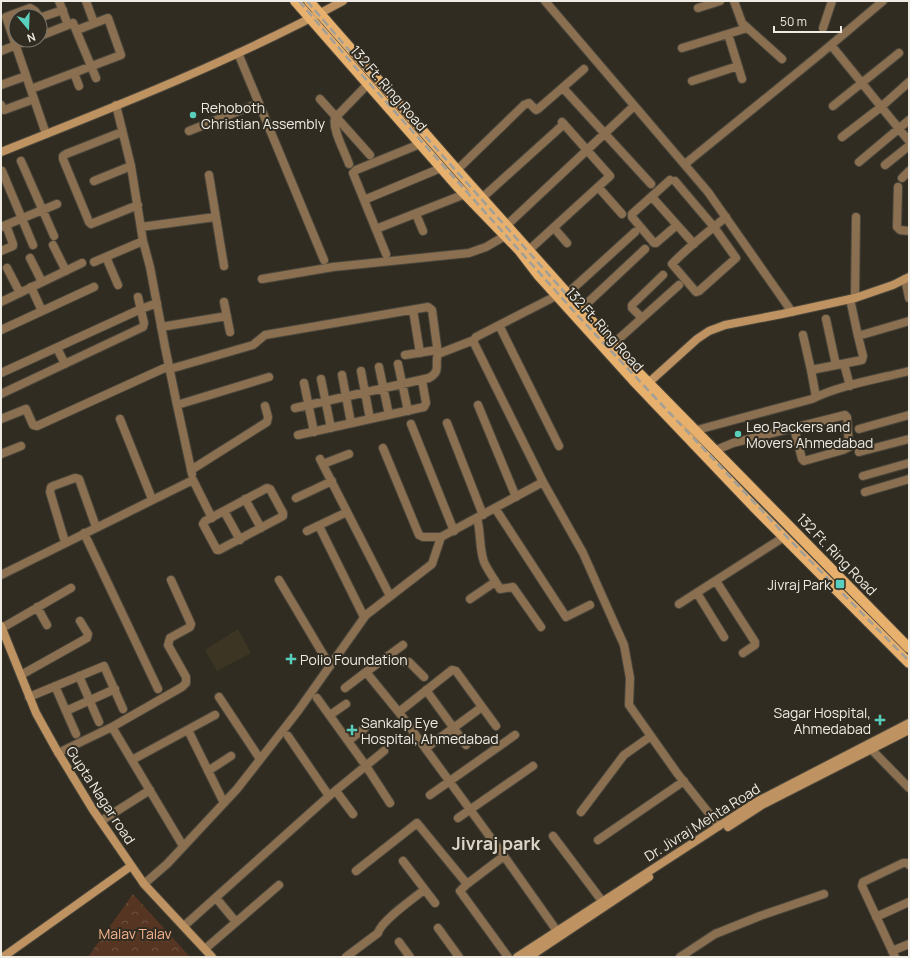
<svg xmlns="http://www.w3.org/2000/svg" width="910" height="958" font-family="Manrope,sans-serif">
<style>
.built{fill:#3c3523}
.forest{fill:url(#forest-crowns)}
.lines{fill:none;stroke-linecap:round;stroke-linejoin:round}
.street-casing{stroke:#4b473c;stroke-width:10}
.secondary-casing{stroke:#4b473c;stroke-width:10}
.primary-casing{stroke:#4b473c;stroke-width:12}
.street{stroke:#8a6f50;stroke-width:8}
.secondary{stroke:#bf9361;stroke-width:8}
.primary{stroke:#e8b06d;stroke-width:10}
.rail{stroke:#a29f96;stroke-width:2.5;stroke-dasharray:8 4;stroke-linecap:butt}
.poi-dot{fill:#5acebd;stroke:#312c21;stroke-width:1.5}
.labels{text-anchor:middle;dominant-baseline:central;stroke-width:4;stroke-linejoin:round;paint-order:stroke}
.street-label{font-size:14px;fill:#eeebe4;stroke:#312c21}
.poi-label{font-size:14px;fill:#eeebe4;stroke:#312c21;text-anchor:start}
.park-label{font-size:14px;fill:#f9b58e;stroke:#312c21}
.district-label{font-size:18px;font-weight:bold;fill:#dad4c6;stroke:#312c21}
</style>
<defs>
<pattern id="forest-crowns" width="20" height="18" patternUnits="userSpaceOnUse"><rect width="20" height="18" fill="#563522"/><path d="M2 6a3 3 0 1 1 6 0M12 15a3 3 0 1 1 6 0" fill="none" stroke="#6f5242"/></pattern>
</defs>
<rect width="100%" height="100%" fill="#312c21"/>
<path class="built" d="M 238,629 L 251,653 L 217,671 L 205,650 Z"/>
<path class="forest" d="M 133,894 L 190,957 L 88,957 Z"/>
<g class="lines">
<defs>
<path id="street" d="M 59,1 L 68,25
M 86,1 L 94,23
M 545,1 L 708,192 L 792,312
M 734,1 L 742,23 L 782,59
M 698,8 L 720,1
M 39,16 L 35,11 L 30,8 L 6,17 L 46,134
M 40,17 L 42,17 L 63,10
M 823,28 L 832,1
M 728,34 L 742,79
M 40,36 L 73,23 L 96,78
M 831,45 L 909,141
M 682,48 L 747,28
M 1,51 L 29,40
M 238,53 L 324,260
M 74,73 L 79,86
M 692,81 L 738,66
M 1,85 L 26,76
M 563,88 L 651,184
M 31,89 L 121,55 L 108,18 L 77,30
M 320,99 L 370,155
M 1,105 L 4,110 L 34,99
M 116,105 L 131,166 L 143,241 L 150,267 L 165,347 L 177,405 L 269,377
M 833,106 L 899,53
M 189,131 L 259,103
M 122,132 L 66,154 L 63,156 L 63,159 L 89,222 L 91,224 L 138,205
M 842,137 L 881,107 L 909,82
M 21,161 L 54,236
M 859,162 L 909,120
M 349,164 C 345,152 332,130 335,118 L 367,85
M 685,164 L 819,55 L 883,1
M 885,165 L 909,146
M 457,170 L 524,105 L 529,103 L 536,110 L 538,109 L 584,69
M 2,171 L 33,245
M 209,175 L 224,266
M 902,178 L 909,171
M 670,180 L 632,214 L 632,217 L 654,243 L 656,243 L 677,225 L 694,244
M 94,181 L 131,166
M 675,181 L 714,227 L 736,258 L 699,291 L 696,292 L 672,264 C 688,247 708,232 726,217
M 898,187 L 897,227 L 900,230 L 909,231
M 599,188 L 622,214
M 652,197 L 677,225
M 482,198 L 564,124
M 364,200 L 441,168
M 416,214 L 423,231
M 507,225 L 634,106
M 1,227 L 57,204
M 141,227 L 215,217
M 554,228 L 567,243
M 376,229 L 465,194
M 53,245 L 66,271
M 529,250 L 610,176 L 562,122
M 1,251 L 13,246 L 13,244 L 6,225
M 386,254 L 353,173 L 356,170 L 420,144
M 106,257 L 118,285
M 30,258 L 42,282
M 94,262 L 143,241
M 7,268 L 20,293
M 262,279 L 333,267 L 469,253 L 486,247 L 505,236
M 905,279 L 909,298
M 31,287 L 42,311
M 568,293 L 635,232
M 556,296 L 476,337 L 474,340 L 474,343 L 543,482 L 583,553 L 603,598 L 624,645 L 630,678 L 629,705 L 677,773 L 719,826
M 855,298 L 856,217
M 850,299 L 858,336 L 909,321
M 1,302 L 82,263
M 224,302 L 230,332
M 581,309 L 645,249
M 413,310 L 420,353
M 642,318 L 632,308 L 632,305 L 663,275
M 826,319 L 836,365
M 499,325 L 559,446
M 161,327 L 227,316
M 1,330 L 94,287
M 803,335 L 811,370 L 862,360 L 863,356 L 858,336
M 613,344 L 679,285
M 57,348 L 65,364
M 405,355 L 437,350
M 398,364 L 408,411
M 844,364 L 850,386
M 379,367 L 389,415
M 170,369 L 253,345 L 265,335 L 428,307 L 432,310 L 438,354
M 811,370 L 816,397
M 361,371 L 370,419
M 1,373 L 141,309 L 157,303
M 342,375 L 351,423
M 321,379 L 331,428
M 304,383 L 314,432
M 1,394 L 143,327 L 144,323 L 138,297
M 177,405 L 192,474
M 478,405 L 516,497
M 295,408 L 429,378 C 442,371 434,364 438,354 L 474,340
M 1,419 L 26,409 L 33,425 L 37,426 L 169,366
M 120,419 L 152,499
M 447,423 L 483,515
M 411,424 L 454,531
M 859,429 L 909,415
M 697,430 L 812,399 C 840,385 878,379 909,371
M 298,435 L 424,407 L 426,403 L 422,380
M 383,448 L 419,535 L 423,537 L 441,537
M 716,450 L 733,443 L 845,415 L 847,417 L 849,447 L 843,450 L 804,461 L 802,459 L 794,428
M 859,452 L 909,439
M 1,454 L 21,446
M 320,459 L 390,596
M 323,464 L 349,454
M 191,470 L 267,422 L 268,417 L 265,406
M 863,476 L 909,463
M 267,488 L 270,489 L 283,513 L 283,516 L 219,550 L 217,550 L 203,524 L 205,521 Z
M 865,492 L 909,479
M 296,498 L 332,481
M 245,499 L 261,528
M 495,508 L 566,617 L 590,605
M 224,511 L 240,540
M 477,518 C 481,532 479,548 484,562 C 488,571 495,580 500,589 L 513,587 L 541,627
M 319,526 L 364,617
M 307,531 L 347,512
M 84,533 L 158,689
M 65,542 L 50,492 L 51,487 L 53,486 L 75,478 L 79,479 L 96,527
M 1,575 L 193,480 L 212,518
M 279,580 L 330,666
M 716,581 L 755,642 L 755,645 L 743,653
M 697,593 L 724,637
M 470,599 L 495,582
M 679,604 L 784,537
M 37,607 L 47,625
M 2,628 L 71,588
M 403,645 L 366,672 L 401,715 L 504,856
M 387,658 L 390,661 L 409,662 L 424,677
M 21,675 L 87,638 L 88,634 L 80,621
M 79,676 L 99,722
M 55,686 L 76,734
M 345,688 L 366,672
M 426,690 L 466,745
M 29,697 L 104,666 L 123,709
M 219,697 L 260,759
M 317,698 L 366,766 L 390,803
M 66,711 L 115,689
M 399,712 L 452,670 L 456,671 L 496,726
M 330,715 L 346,704
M 112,727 L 183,846
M 188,730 L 224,803
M 348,741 L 365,728
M 426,748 L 482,707
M 871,749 L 909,788
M 58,753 L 112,727 L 182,687 L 186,683 L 186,677 L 168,645 L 170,638 L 190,627 L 191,624 L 171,580
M 132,760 L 215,715
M 208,771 L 231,756
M 336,791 L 353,814
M 430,795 L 515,735
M 329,796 L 384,751
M 581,812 L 624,755 L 651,736
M 458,818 L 533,766
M 101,821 L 150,790
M 553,836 L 602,901
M 598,840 L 684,781
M 403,861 L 435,903
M 356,871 L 417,823 L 467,884 L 504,856 L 557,931
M 144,884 L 167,864 L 237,789 L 298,711 L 366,615 L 432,564 L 441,537 L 543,482
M 467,884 L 460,891 L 508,957
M 216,898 L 236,922
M 876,917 L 909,902
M 184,926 L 329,796 L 288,736
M 438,928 L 459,957
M 399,942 L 410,957
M 205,949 L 279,885
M 892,951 L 909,944
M 346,957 L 378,933 C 381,921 414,898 424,890
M 680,957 L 715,934 L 760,916 L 824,894
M 895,957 L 862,886 L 863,882 L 903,863 L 907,863 L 909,865"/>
<path id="secondary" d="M 1,152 C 117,106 234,60 343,1
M 645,386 L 697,339 L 709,331 L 725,325 L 782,314 L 855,298 L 893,285 L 909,277
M 1,626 L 36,713 L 56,749 L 93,810 L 144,884 L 212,957
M 728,827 L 762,805 L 909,730
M 3,957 L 131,866
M 517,957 L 756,802 L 909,723
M 529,957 L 649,877"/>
<path id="primary" d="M 295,1 L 457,186 L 519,250 L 539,276 L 633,380 L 754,507 L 909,663
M 309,1 L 465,179 L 633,367 L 909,648"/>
</defs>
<use href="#street" class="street-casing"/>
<use href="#secondary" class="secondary-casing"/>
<use href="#primary" class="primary-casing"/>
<use href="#street" class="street"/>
<use href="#secondary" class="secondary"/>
<use href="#primary" class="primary"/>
<path class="rail" d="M 299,1 L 362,75 L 579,317 L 785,535 L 909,661
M 307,1 L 366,70 L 567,295"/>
</g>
<g class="poi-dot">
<circle cx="193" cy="115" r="4"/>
<circle cx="738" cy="434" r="4"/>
<rect x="835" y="579" width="10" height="10" rx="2"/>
<path d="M289 653h4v4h4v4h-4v4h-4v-4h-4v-4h4z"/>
<path d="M878 714h4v4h4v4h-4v4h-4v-4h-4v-4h4z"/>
<path d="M350 724h4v4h4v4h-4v4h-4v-4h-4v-4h4z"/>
</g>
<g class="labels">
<g class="street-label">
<text transform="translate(389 88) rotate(49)">132 Ft. Ring Road</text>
<text transform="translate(605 329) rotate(48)">132 Ft. Ring Road</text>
<text transform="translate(837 554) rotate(46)">132 Ft. Ring Road</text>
<text transform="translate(101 795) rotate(57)">Gupta Nagar road</text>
<text transform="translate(702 822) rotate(-32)">Dr. Jivraj Mehta Road</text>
</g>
<g class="poi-label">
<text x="201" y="107">Rehoboth<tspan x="201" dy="16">Christian Assembly</tspan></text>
<text x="746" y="426">Leo Packers and<tspan x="746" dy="16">Movers Ahmedabad</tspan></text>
<text x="831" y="584" text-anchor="end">Jivraj Park</text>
<text x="300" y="659">Polio Foundation</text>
<text x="871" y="712" text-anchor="end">Sagar Hospital,<tspan x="871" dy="16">Ahmedabad</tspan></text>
<text x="361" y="722">Sankalp Eye<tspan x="361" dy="16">Hospital, Ahmedabad</tspan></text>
</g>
<g class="park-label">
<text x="135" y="933">Malav Talav</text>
</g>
<g class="district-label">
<text x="496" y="843">Jivraj park</text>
</g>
</g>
<rect width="910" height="958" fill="none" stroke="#eeebe4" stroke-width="4"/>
<g transform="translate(28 28) rotate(161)"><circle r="19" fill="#312c21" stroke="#7d786f"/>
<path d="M0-3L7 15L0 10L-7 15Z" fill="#5acebd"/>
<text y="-6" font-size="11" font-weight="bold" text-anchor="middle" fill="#eeebe4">N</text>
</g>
<path d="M774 26v6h67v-6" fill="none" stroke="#eeebe4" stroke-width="2"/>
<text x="780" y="26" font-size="12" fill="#eeebe4" stroke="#312c21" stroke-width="3" paint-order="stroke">50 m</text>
</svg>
